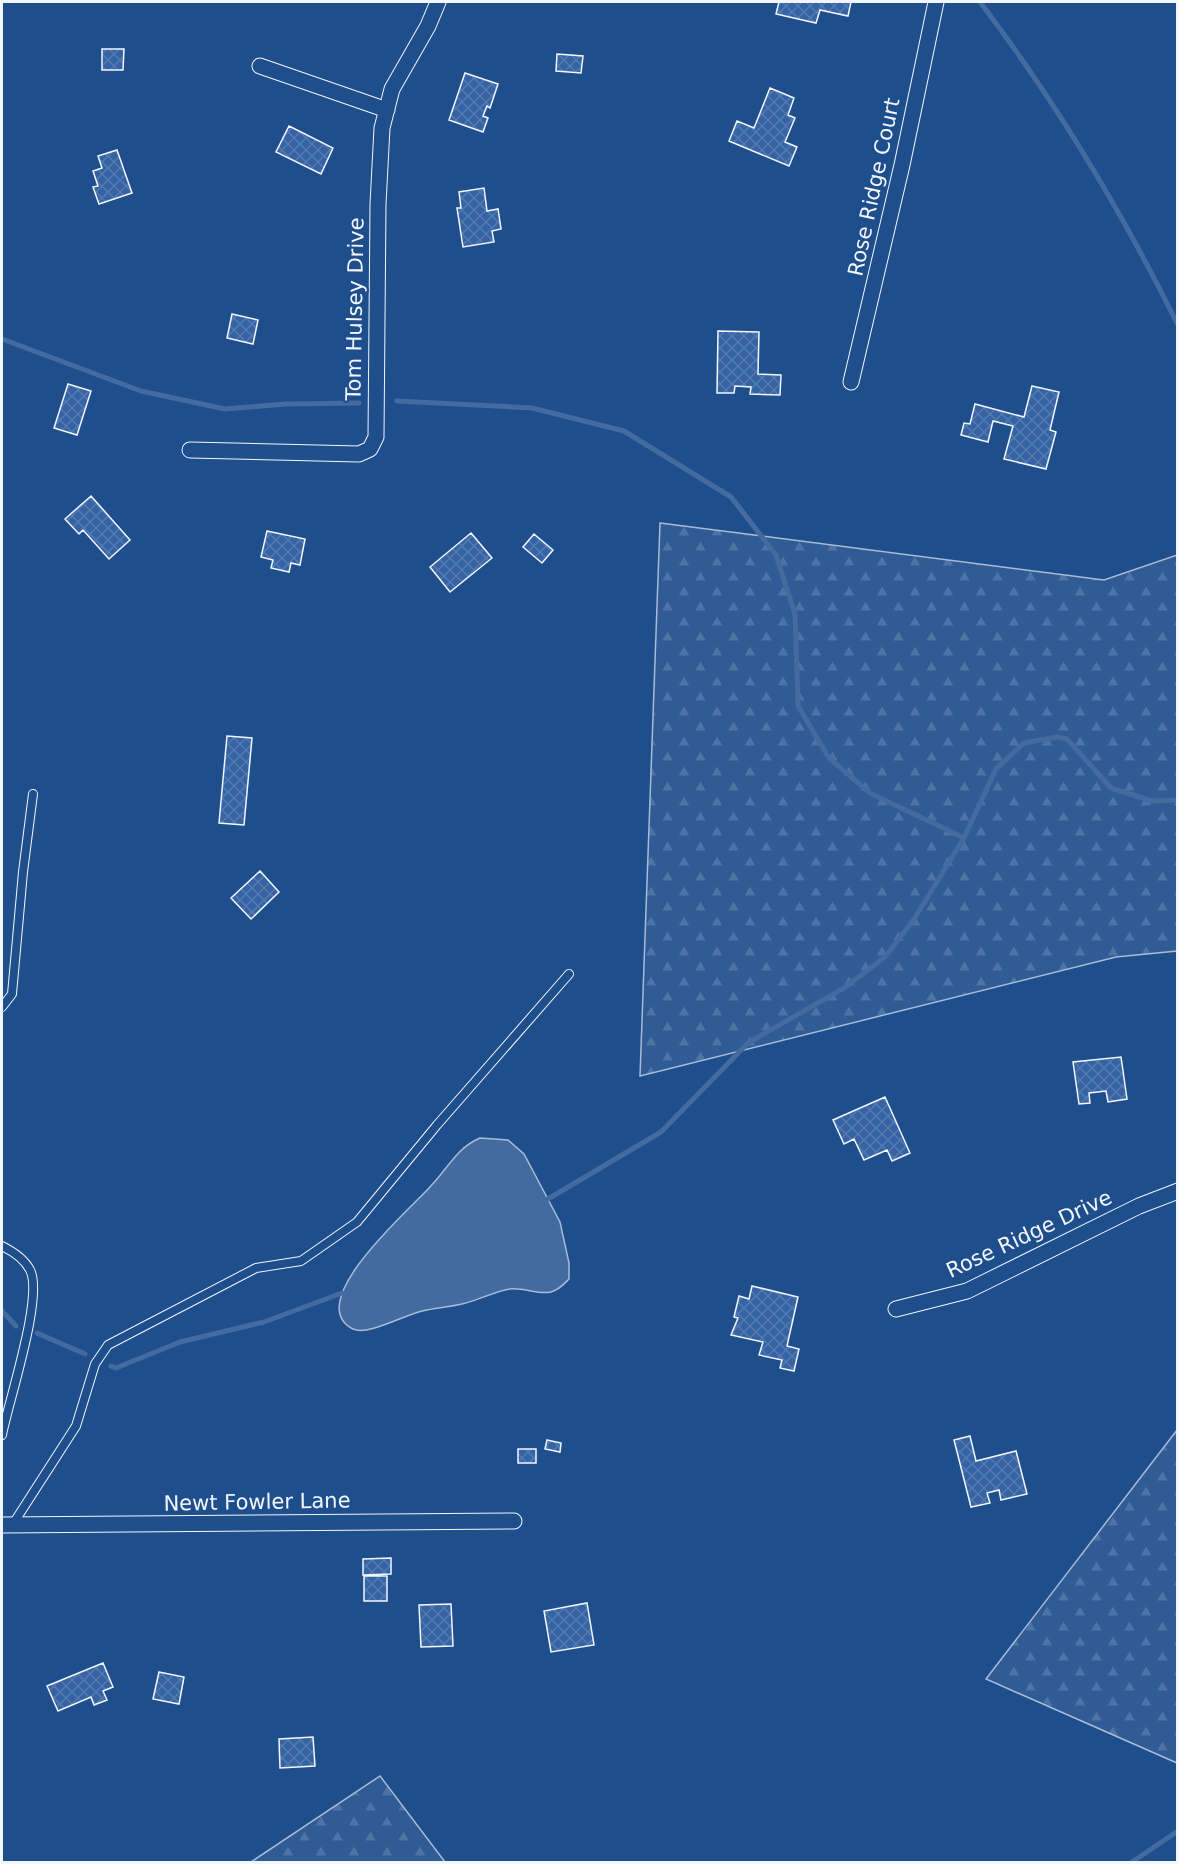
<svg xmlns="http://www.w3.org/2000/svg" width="1179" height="1864" font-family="'DejaVu Sans',sans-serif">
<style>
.forest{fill:url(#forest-firs);stroke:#a8bbd7;stroke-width:1.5}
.water{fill:#446ba0;stroke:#a8bbd7;stroke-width:1.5}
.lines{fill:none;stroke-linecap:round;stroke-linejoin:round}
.stream{stroke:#446ba0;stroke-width:5}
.building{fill:url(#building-cross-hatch);stroke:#f2f6ff;stroke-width:1.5}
.lane-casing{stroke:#f2f6ff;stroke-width:10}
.street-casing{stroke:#f2f6ff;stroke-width:17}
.lane{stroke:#1f4e8c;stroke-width:8}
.street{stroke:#1f4e8c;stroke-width:15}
.labels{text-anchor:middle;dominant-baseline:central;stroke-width:4.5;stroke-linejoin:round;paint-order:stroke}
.street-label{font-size:21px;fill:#f2f6ff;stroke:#1f4e8c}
</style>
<defs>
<pattern id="forest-firs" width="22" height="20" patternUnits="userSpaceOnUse" patternTransform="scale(1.5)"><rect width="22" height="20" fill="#305b95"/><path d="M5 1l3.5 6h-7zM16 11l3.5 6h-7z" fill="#4e73a5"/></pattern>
<pattern id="building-cross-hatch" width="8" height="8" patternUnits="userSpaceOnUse" patternTransform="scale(1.5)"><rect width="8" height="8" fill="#3563a3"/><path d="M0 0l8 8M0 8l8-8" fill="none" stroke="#537ab1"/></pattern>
</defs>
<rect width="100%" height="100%" fill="#1f4e8c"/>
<path class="forest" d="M 660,523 L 1104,580 L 1177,555 L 1177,951 L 1116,957 L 640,1076 Z
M 1177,1430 L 1177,1763 L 986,1679 Z
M 380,1776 L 445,1862 L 251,1862 Z"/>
<path class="water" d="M 480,1138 L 508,1140 L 524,1154 L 560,1222 L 569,1263 L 569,1279 C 564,1284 559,1290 551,1292 C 538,1295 523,1287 510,1289 C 493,1292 479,1300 462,1304 C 449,1307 435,1308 422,1311 C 405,1315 367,1336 353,1329 C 301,1303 411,1208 429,1188 C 447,1170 456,1148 480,1138 Z"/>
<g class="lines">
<path class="stream" d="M 980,2 C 1056,102 1122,212 1178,325
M 2,339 L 141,391 L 225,409 L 286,404 L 359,403
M 397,401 L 532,408 L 624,431 L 731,497 L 776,555 L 795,614 L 798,706 L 829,758 L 870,793 L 964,838
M 548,1199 L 661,1132 L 748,1043 L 844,988 L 885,957 L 914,919 L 964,838 L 996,769 L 1024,743 L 1057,737 L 1067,739 L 1111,788 L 1152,801 L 1178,800
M 2,1311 L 16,1326
M 37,1333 L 85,1354
M 111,1366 L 116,1368 L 180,1342 L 264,1322 L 342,1293
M 1132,1862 L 1178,1831"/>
</g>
<path class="building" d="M 779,2 L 851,2 L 848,16 L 820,10 L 816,23 L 776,14 Z
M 102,49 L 124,49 L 123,70 L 102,70 Z
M 557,54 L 583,56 L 581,73 L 556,71 Z
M 465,73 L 498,84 L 490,108 L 487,106 L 483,116 L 488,118 L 483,132 L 449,120 Z
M 770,88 L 794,98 L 788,115 L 795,118 L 785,142 L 797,147 L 789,166 L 729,141 L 737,121 L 754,128 Z
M 289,126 L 333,148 L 321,174 L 276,152 Z
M 117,150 L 132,193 L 99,204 L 93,187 L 98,186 L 93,171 L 102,168 L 98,156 Z
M 484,188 L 487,211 L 498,209 L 501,229 L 492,231 L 494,242 L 463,247 L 457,208 L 461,208 L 459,192 Z
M 232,314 L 258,320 L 253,344 L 227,338 Z
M 718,331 L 759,332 L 758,374 L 781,375 L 780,395 L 750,394 L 751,387 L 735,386 L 734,393 L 717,393 Z
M 68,384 L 91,391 L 77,435 L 54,428 Z
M 1032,386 L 1059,392 L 1050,430 L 1056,432 L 1046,469 L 1004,459 L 1013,426 L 993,421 L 988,442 L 961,435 L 964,423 L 970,424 L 975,404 L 1024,417 Z
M 91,496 L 130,540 L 109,559 L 83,530 L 79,534 L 65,519 Z
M 267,531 L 305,539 L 300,565 L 291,563 L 289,572 L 271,568 L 273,560 L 261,557 Z
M 471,533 L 492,558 L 450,592 L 430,567 Z
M 534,534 L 553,550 L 542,563 L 523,547 Z
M 227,736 L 252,738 L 244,825 L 219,823 Z
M 260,871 L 279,892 L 251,919 L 231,898 Z
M 1121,1057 L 1127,1099 L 1108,1102 L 1106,1091 L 1089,1093 L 1090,1103 L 1079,1104 L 1073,1062 Z
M 885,1097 L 910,1153 L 892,1161 L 887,1150 L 864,1160 L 854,1139 L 844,1144 L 833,1120 Z
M 752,1286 L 798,1297 L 787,1346 L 799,1349 L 794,1371 L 780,1368 L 782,1360 L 759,1355 L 763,1342 L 731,1335 L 738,1318 L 734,1317 L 739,1296 L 749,1299 Z
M 970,1436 L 976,1461 L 1016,1451 L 1027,1494 L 1001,1500 L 999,1490 L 987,1493 L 990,1503 L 971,1507 L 954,1440 Z
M 547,1440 L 561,1443 L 560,1452 L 545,1449 Z
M 518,1449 L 536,1449 L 536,1463 L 518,1463 Z
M 391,1558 L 391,1574 L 363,1575 L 363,1559 Z
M 364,1576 L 387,1576 L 387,1601 L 364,1601 Z
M 587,1603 L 594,1645 L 551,1652 L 544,1611 Z
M 451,1604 L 453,1646 L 421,1647 L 419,1605 Z
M 103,1663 L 113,1687 L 103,1691 L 107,1700 L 94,1705 L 91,1697 L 58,1711 L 47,1686 Z
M 159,1672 L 184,1677 L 179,1704 L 153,1699 Z
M 313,1737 L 315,1766 L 280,1768 L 279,1739 Z"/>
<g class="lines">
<defs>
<path id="lane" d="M 2,1007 L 12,994 L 23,872 L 33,794
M 2,1246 C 12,1251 25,1260 30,1270 C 44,1296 8,1403 2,1435
M 13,1524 L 76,1426 L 95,1364 L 108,1345 L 256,1268 L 301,1261 L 357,1222 L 437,1125 L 569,974"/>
<path id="street" d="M 260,66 L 387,110
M 851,382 L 902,165 L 936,2
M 190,450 L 359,454 L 370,449 L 376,437 L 378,204 L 382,128 L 392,89 L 428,26 L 438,2
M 896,1309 L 967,1291 L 1139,1206 L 1178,1191
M 2,1525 L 514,1521"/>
</defs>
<use href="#lane" class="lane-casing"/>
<use href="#street" class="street-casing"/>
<use href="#lane" class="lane"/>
<use href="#street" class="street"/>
</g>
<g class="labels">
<g class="street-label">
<text transform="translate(874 187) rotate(-78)">Rose Ridge Court</text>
<text transform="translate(355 309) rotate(-89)">Tom Hulsey Drive</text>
<text transform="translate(1029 1234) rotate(-25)">Rose Ridge Drive</text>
<text transform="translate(257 1502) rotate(-1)">Newt Fowler Lane</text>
</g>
</g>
<rect width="1179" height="1864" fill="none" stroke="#f2f6ff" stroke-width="6"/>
</svg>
